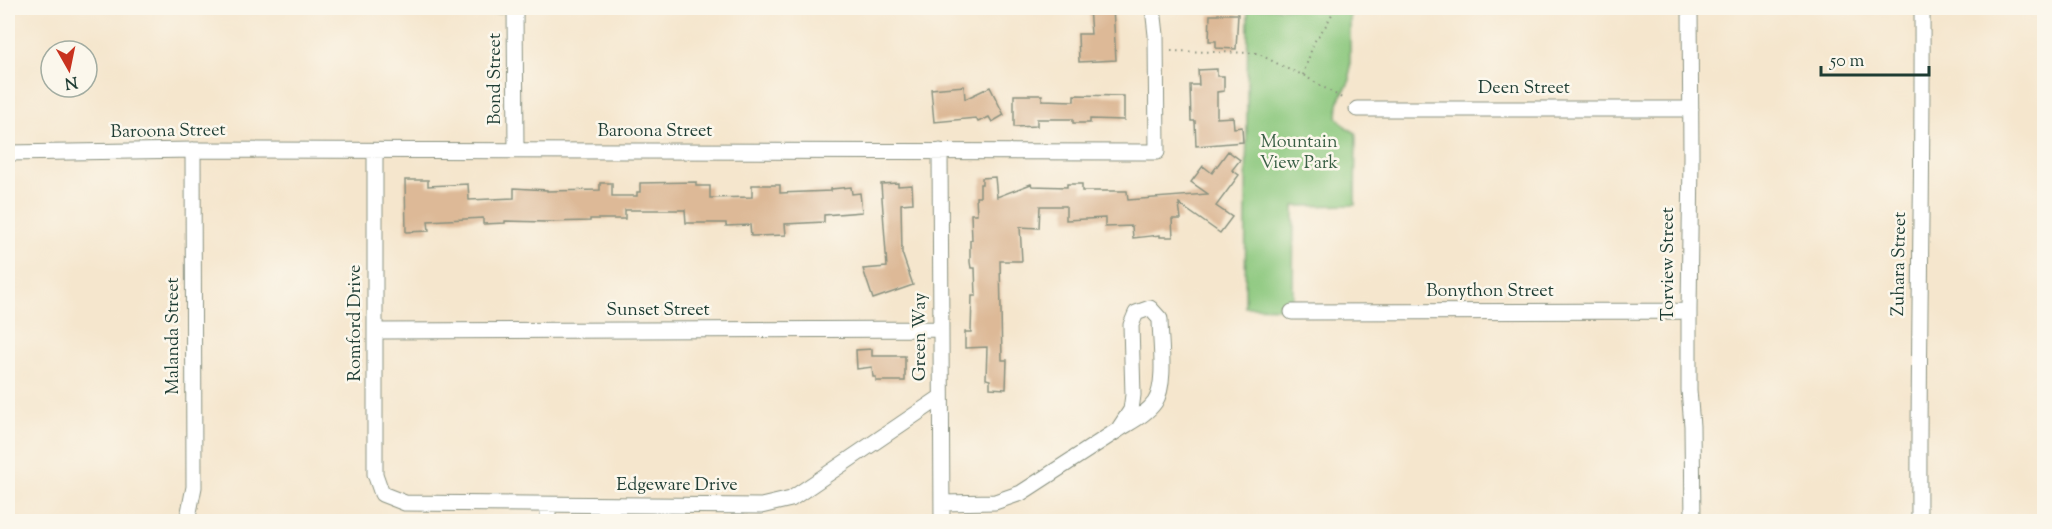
<svg xmlns="http://www.w3.org/2000/svg" width="2052" height="529" font-family="'Sorts Mill Goudy',serif">
<style>
.green{fill:#8cc87e;stroke:#568259;stroke-width:1.5}
.building{fill:#ddb997}
.lines{fill:none;stroke-linecap:round;stroke-linejoin:round}
.minor-casing{stroke:#8a9280;stroke-width:17}
.path{stroke:#8a9280;stroke-width:2;stroke-dasharray:1.5 4.5;stroke-linecap:butt}
.minor{stroke:#fff;stroke-width:15}
.labels{text-anchor:middle;dominant-baseline:central;stroke-width:5;stroke-linejoin:round;paint-order:stroke}
.street-label{font-size:18px;fill:#1f3d34;stroke:#fbf7ec}
.park-label{font-size:18px;fill:#3a6046;stroke:#fbf7ec}
</style>
<rect width="100%" height="100%" fill="#fbf7ec"/>
<filter id="ink" filterUnits="userSpaceOnUse"><feTurbulence type="fractalNoise" baseFrequency=".0167" numOctaves="2"/><feDisplacementMap in="SourceGraphic" scale="12" xChannelSelector="R" yChannelSelector="G"/><feConvolveMatrix kernelMatrix="1 2 1 2 8 2 1 2 1" color-interpolation-filters="sRGB"/></filter>
<filter id="wash" filterUnits="userSpaceOnUse"><feTurbulence type="fractalNoise" baseFrequency=".008" numOctaves="4" result="noise"/><feDisplacementMap in="SourceGraphic" scale="24" xChannelSelector="R" yChannelSelector="G"/><feGaussianBlur stdDeviation="1.35" result="paint"/><feColorMatrix in="noise" values="0 0 0 0 0 0 0 0 0 0 0 0 0 0 0 0 0 1.4 0 .05"/><feComposite in="paint" operator="in"/></filter>
<g filter="url(#wash)">
<rect width="100%" height="100%" fill="#f5e6cd"/>
<path class="green" d="M 413,8 L 501,8 L 501,13 L 420,12 Z
M 1248,8 L 1350,8 L 1350,80 L 1338,103 L 1337,117 L 1347,128 L 1356,133 L 1355,205 L 1294,206 L 1293,296 L 1287,308 L 1245,307 Z"/>
<g id="blocks">
<path class="building" d="M 1089,8 L 1113,8 L 1116,60 L 1079,62 L 1078,34 L 1091,34 Z
M 1218,14 L 1238,14 L 1236,49 L 1216,48 L 1216,41 L 1209,41 L 1210,15 L 1218,15 Z
M 1217,69 L 1217,76 L 1224,76 L 1224,91 L 1217,92 L 1217,118 L 1233,117 L 1234,128 L 1242,127 L 1243,142 L 1196,146 L 1195,121 L 1191,121 L 1190,85 L 1199,85 L 1198,70 Z
M 964,86 L 965,99 L 990,87 L 1004,115 L 992,122 L 989,117 L 978,122 L 976,118 L 934,122 L 931,89 Z
M 1014,95 L 1042,95 L 1042,100 L 1074,101 L 1074,95 L 1124,96 L 1124,120 L 1090,119 L 1090,123 L 1073,123 L 1073,119 L 1037,119 L 1037,126 L 1014,127 Z
M 1228,151 L 1240,160 L 1232,170 L 1239,175 L 1216,206 L 1232,217 L 1220,233 L 1179,204 L 1181,219 L 1172,219 L 1173,237 L 1160,237 L 1160,235 L 1133,238 L 1132,226 L 1105,227 L 1105,218 L 1066,220 L 1066,206 L 1040,206 L 1039,228 L 1020,227 L 1022,261 L 1000,261 L 1002,360 L 1007,360 L 1006,389 L 990,388 L 990,380 L 986,379 L 987,347 L 965,348 L 965,332 L 971,332 L 972,296 L 976,296 L 975,268 L 971,268 L 970,262 L 970,240 L 972,240 L 971,214 L 977,214 L 976,197 L 980,197 L 980,184 L 982,184 L 982,178 L 995,177 L 997,197 L 1031,184 L 1032,186 L 1067,187 L 1067,184 L 1082,184 L 1082,191 L 1127,191 L 1128,200 L 1208,194 L 1191,182 L 1203,166 L 1212,173 Z
M 405,180 L 428,180 L 428,186 L 468,184 L 469,200 L 514,198 L 514,188 L 547,190 L 547,191 L 600,190 L 600,183 L 612,183 L 612,196 L 637,196 L 637,192 L 640,192 L 640,183 L 696,182 L 696,186 L 710,186 L 710,198 L 752,197 L 752,185 L 780,185 L 780,193 L 831,191 L 831,189 L 851,187 L 852,194 L 860,193 L 862,212 L 824,215 L 824,222 L 785,224 L 786,235 L 751,236 L 750,225 L 726,226 L 726,223 L 686,223 L 685,210 L 625,210 L 625,219 L 590,219 L 590,221 L 546,222 L 505,221 L 505,223 L 483,224 L 483,218 L 428,221 L 429,231 L 406,232 Z
M 898,183 L 898,186 L 912,185 L 913,203 L 901,204 L 902,253 L 913,285 L 873,299 L 863,269 L 887,267 L 881,184 Z
M 872,349 L 872,356 L 905,356 L 905,381 L 876,381 L 876,377 L 873,377 L 872,367 L 857,369 L 856,350 Z"/>
</g>
</g>
<g filter="url(#ink)">
<use href="#blocks" fill-opacity="0" stroke="#8a9280" stroke-width="1.5"/>
<g class="lines">
<defs>
<path id="minor" d="M 515,8 L 516,151
M 1690,8 L 1691,157 L 1689,311 L 1689,390 L 1692,426 L 1693,522
M 1357,109 L 1691,109
M 375,151 L 375,474 L 382,494 L 405,503 L 761,506 L 791,499 L 941,397
M 940,151 L 942,522
M 8,153 L 193,150 L 1157,152 L 1156,35 L 1153,8
M 1150,308 L 1160,319 C 1160,341 1167,383 1155,402 C 1146,415 1130,422 1118,430 L 1131,410 L 1133,395 L 1131,325 L 1136,313 Z
M 1292,312 L 1689,311
M 375,331 L 941,329
M 942,503 L 995,502 L 1021,493 L 1118,430
M 548,505 L 548,522
M 187,522 L 194,487 L 193,150
M 1919,522 C 1918,350 1923,179 1922,8"/>
</defs>
<use href="#minor" class="minor-casing"/>
<path class="path" d="M 1171,51 L 1257,53 L 1288,69 L 1303,75 L 1345,100
M 1303,75 L 1314,42 L 1327,24 L 1335,8"/>
<use href="#minor" class="minor"/>
</g>
</g>
<g class="labels">
<g class="street-label">
<text transform="translate(496 79) rotate(-90)">Bond Street</text>
<text x="1524" y="89">Deen Street</text>
<text transform="translate(168 132) rotate(-1)">Baroona Street</text>
<text x="655" y="132">Baroona Street</text>
<text transform="translate(1669 264) rotate(-90)">Torview Street</text>
<text transform="translate(1900 264) rotate(-89)">Zuhara Street</text>
<text x="1490" y="292">Bonython Street</text>
<text x="658" y="311">Sunset Street</text>
<text transform="translate(356 323) rotate(-90)">Romford Drive</text>
<text transform="translate(174 336) rotate(-90)">Malanda Street</text>
<text transform="translate(921 337) rotate(-90)">Green Way</text>
<text x="677" y="486">Edgeware Drive</text>
</g>
<g class="park-label">
<text x="1299" y="143">Mountain<tspan x="1299" dy="21">View Park</tspan></text>
</g>
</g>
<rect width="2052" height="529" fill="none" stroke="#fbf7ec" stroke-width="30"/>
<g transform="translate(69 69) rotate(171)"><circle r="28" fill="#fbf7ec" stroke="#a3ada2" stroke-width="1.5"/>
<path d="M0-4.5L10 22L0 15L-10 22Z" fill="#c8321e"/>
<text y="-9" font-size="16" font-weight="bold" text-anchor="middle" fill="#1f3d34">N</text>
</g>
<path d="M1821 66v9h108v-9" fill="none" stroke="#1f3d34" stroke-width="3"/>
<text x="1830" y="66" font-size="18" fill="#1f3d34" stroke="#fbf7ec" stroke-width="4.5" paint-order="stroke">50 m</text>
</svg>
